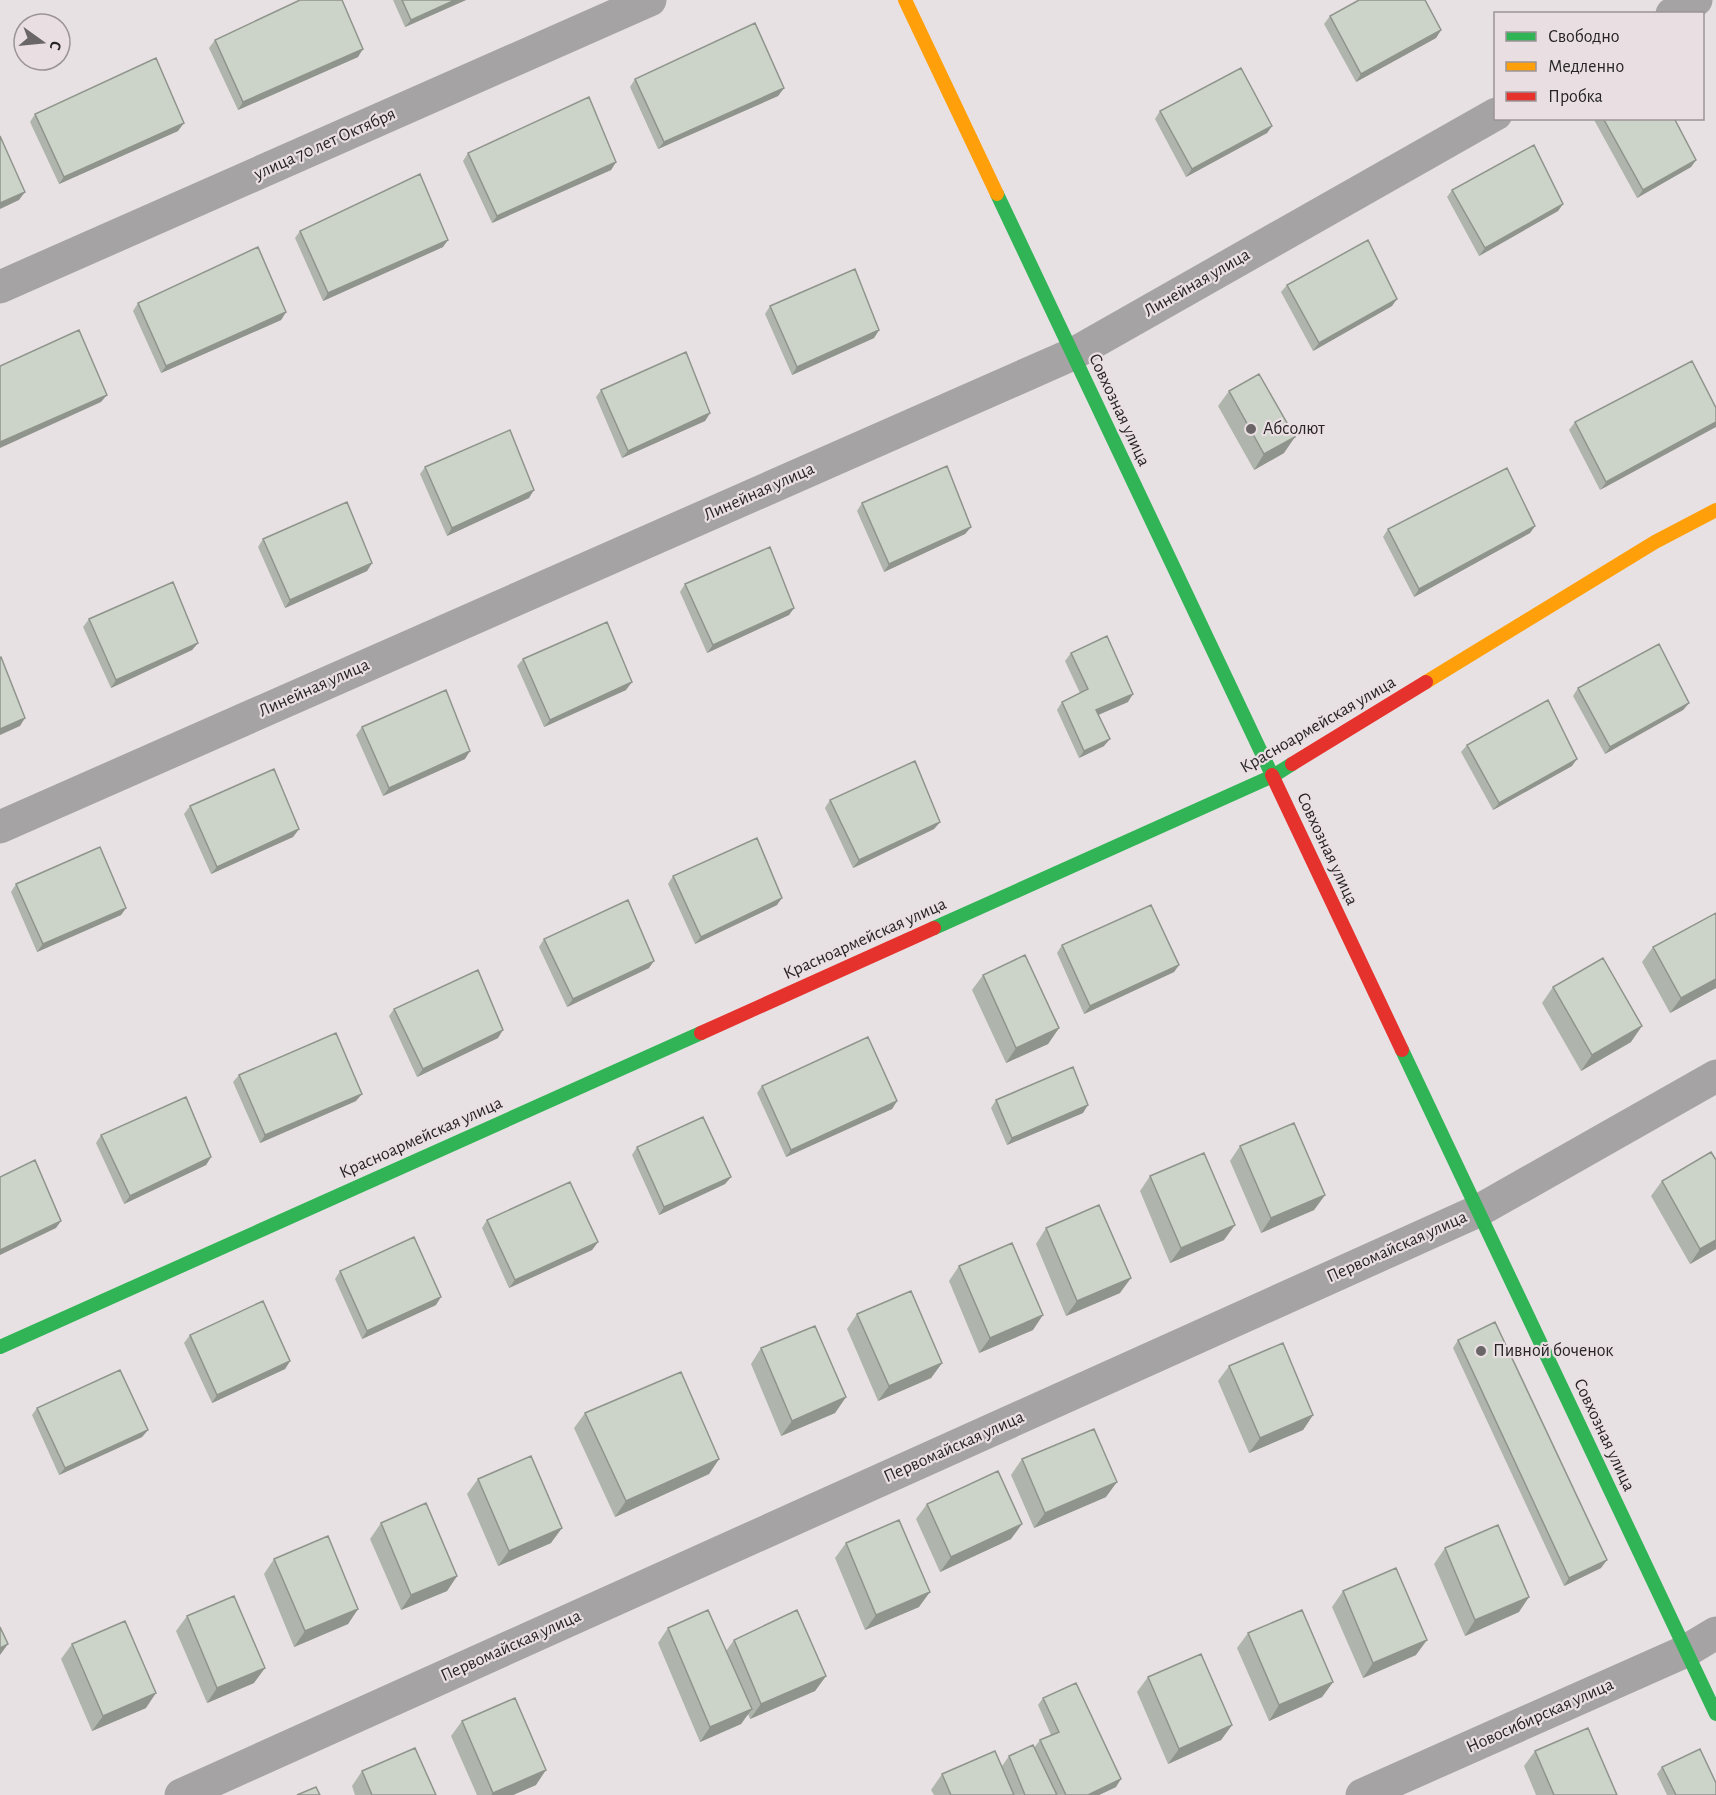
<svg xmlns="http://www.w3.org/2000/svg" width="1716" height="1795" font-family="'Alegreya Sans',sans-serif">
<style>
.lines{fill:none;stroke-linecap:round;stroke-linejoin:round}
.street{stroke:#a6a3a4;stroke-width:33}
.fast{stroke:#30b455;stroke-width:14}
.slow{stroke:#ff9f0a;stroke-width:14}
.jam{stroke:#e5322d;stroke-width:14}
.wall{fill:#afb5ac}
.shaded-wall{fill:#8f948c}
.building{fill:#ccd3c8;stroke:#8f948c;stroke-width:1.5}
.poi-dot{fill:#6a6668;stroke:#e9dfe2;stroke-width:2}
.labels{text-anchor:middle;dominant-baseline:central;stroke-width:4.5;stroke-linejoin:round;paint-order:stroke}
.street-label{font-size:18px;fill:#272425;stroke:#e9dfe2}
.poi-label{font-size:18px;fill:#272425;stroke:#e9dfe2;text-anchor:start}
</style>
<rect width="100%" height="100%" fill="#e7e1e3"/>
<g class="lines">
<path class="street" d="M 1672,14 L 1696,0
M 0,287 L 650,0
M 0,827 L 1073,354 L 1496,114
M 181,1795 L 1478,1211 L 1716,1076
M 1362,1795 L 1686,1651 L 1716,1633"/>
<path class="fast" d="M 997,194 L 1272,775
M 934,928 L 1273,776 L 1292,764
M 1402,1050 L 1716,1714
M 0,1347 L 701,1033"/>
<path class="slow" d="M 905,0 L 997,194
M 1426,682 L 1655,542 L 1716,510"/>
<path class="jam" d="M 1292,764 L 1426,682
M 1272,775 L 1402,1050
M 701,1033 L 934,928"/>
</g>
<path class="wall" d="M 393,0 L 466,0 L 405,27 Z
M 1330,16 L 1441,30 L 1436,38 L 1356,82 L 1324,24 Z
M 215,40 L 358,57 L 238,110 L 209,48 Z
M 635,79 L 784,88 L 778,96 L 658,149 L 630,87 Z
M 1160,111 L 1272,126 L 1267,133 L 1186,177 L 1155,119 Z
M 35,114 L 178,131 L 59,184 L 30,122 Z
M 1593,118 L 1674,118 L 1696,160 L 1691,167 L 1637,198 Z
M 468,153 L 616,162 L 611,170 L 492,223 L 463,161 Z
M 1452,190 L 1563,204 L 1558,211 L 1479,256 L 1447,197 Z
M 300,231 L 443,247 L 323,301 L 295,238 Z
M 1287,285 L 1392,306 L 1313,351 L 1281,292 Z
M 138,303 L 286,312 L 281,320 L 161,373 L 133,311 Z
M 770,306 L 879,330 L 874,338 L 792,375 L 765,314 Z
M 1692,361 L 1600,490 L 1569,430 L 1575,422 Z
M 601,390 L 710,413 L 705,421 L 622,458 L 596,397 Z
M 1229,391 L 1284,453 L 1254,470 L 1218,406 Z
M 425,467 L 529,498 L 447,536 L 420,474 Z
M 862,503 L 971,527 L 965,534 L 884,572 L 857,511 Z
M 1535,526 L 1530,533 L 1414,597 L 1383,537 L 1388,529 Z
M 263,539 L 372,563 L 367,571 L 285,608 L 258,547 Z
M 685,584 L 794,608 L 789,615 L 707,653 L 680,592 Z
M 89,619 L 198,643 L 192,650 L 111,688 L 83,627 Z
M 1071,653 L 1128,702 L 1098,715 L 1104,746 L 1079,758 L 1057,710 L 1062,702 L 1080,693 L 1065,661 Z
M 523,659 L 626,690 L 544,727 L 517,666 Z
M 1578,688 L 1689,703 L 1683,710 L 1605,754 L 1573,696 Z
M 362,727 L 465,759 L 383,796 L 356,735 Z
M 1467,745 L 1572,766 L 1493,810 L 1461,752 Z
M 830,800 L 940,822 L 934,829 L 853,868 L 825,808 Z
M 190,806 L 299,829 L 293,837 L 211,874 L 184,814 Z
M 673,876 L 777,905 L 695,944 L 668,884 Z
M 16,884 L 126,908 L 121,915 L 37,952 L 11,892 Z
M 1716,913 L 1716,988 L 1670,1013 L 1642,962 L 1653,947 Z
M 544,939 L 649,968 L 567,1007 L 539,947 Z
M 1062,945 L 1179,965 L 1174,972 L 1084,1014 L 1057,953 Z
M 983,975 L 1059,1028 L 1048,1044 L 1006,1063 L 972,990 Z
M 1553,987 L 1631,1042 L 1581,1071 L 1542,1003 Z
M 394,1009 L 498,1038 L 417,1077 L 389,1016 Z
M 239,1075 L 356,1101 L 260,1143 L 233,1082 Z
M 762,1086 L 897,1101 L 892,1109 L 786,1157 L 757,1093 Z
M 996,1100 L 1083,1113 L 1007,1145 L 991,1108 Z
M 101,1135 L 211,1157 L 206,1165 L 124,1204 L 96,1143 Z
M 1240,1146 L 1325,1195 L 1314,1210 L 1261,1233 L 1230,1161 Z
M 637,1147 L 731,1177 L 725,1184 L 659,1215 L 632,1155 Z
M 1150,1176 L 1224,1240 L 1170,1263 L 1140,1191 Z
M 1662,1181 L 1716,1249 L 1690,1264 L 1651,1196 Z
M 487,1220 L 598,1242 L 592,1250 L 509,1288 L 482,1228 Z
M 1046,1228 L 1120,1293 L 1066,1316 L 1036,1244 Z
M 959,1266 L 1033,1330 L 979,1353 L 949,1281 Z
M 340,1271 L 436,1305 L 362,1339 L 335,1279 Z
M 857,1314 L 942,1363 L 931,1378 L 878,1401 L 847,1329 Z
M 190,1335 L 290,1361 L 285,1369 L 212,1403 L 184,1343 Z
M 1458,1340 L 1601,1568 L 1564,1586 L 1453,1348 Z
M 761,1348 L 846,1397 L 835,1413 L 781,1436 L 751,1364 Z
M 1229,1366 L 1313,1415 L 1303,1430 L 1249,1453 L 1218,1381 Z
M 37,1408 L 148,1430 L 142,1437 L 59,1475 L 32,1415 Z
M 585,1413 L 719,1459 L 709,1474 L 615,1517 L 574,1428 Z
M 1022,1459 L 1106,1497 L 1034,1528 L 1011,1475 Z
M 478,1479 L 551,1543 L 498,1566 L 467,1494 Z
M 927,1504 L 1011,1539 L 940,1572 L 916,1519 Z
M 381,1523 L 457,1576 L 447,1591 L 401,1610 L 370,1539 Z
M 846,1543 L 919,1607 L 865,1630 L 835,1558 Z
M 1445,1548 L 1519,1612 L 1465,1636 L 1434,1564 Z
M 274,1559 L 358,1609 L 348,1624 L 294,1647 L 264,1574 Z
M 1343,1591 L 1416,1655 L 1363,1678 L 1332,1607 Z
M 187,1616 L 254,1683 L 207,1703 L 176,1631 Z
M 668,1628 L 726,1651 L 734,1640 L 826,1676 L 815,1691 L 750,1719 L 748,1714 L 741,1724 L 700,1742 L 658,1643 Z
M 1248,1633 L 1333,1682 L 1322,1697 L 1269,1721 L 1237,1648 Z
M 72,1644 L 146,1708 L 92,1731 L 61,1659 Z
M 1148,1677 L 1232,1725 L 1221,1740 L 1168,1764 L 1137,1692 Z
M 1043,1698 L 1116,1787 L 1099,1795 L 934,1795 L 931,1790 L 942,1774 L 1002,1766 L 1009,1756 L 1034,1748 L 1040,1740 L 1051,1735 L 1038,1705 Z
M 462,1721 L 536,1785 L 513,1795 L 477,1795 L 451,1736 Z
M 1535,1751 L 1617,1795 L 1536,1795 L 1524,1766 Z
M 1662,1767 L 1716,1795 L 1667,1795 L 1657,1774 Z
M 362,1771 L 436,1795 L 355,1795 L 352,1786 Z"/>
<path class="shaded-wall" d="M 455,0 L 466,0 L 405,27 L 411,20 Z
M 1441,30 L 1436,38 L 1356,82 L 1361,74 Z
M 363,49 L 358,57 L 238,110 L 243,102 Z
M 784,88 L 778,96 L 658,149 L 664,142 Z
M 184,123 L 178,131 L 59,184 L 64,177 Z
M 1272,126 L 1267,133 L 1186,177 L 1192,169 Z
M 1696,160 L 1691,167 L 1637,198 L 1643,190 Z
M 616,162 L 611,170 L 492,223 L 497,216 Z
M 25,192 L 19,200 L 0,209 L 0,203 Z
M 1563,204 L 1558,211 L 1479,256 L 1485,248 Z
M 448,240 L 443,247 L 323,301 L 328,293 Z
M 1397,299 L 1392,306 L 1313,351 L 1319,343 Z
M 286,312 L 281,320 L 161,373 L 166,366 Z
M 879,330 L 874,338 L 792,375 L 797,367 Z
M 107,395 L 101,402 L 0,448 L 0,442 Z
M 710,413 L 705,421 L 622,458 L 628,451 Z
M 1716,422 L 1716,427 L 1600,490 L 1606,482 Z
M 1295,437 L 1284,453 L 1254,470 L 1264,454 Z
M 534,490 L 529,498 L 447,536 L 452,528 Z
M 1535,526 L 1530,533 L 1414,597 L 1419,589 Z
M 971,527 L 965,534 L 884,572 L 889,564 Z
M 372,563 L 367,571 L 285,608 L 290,600 Z
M 794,608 L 789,615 L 707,653 L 713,645 Z
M 198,643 L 192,650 L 111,688 L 116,680 Z
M 632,682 L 626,690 L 544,727 L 550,720 Z
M 1133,694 L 1128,702 L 1091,718 L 1096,710 Z
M 1689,703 L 1683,710 L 1605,754 L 1610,747 Z
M 25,718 L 20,726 L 0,735 L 0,729 Z
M 1110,739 L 1104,746 L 1079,758 L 1084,751 Z
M 470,751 L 465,759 L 383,796 L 389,788 Z
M 1577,759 L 1572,766 L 1493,810 L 1499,803 Z
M 940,822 L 934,829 L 853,868 L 859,860 Z
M 299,829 L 293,837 L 211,874 L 217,867 Z
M 782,898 L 777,905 L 695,944 L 701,937 Z
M 126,908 L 121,915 L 37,952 L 43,944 Z
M 654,961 L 649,968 L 567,1007 L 573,999 Z
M 1179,965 L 1174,972 L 1084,1014 L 1090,1006 Z
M 1716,979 L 1716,988 L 1670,1013 L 1681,998 Z
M 1642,1026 L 1631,1042 L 1581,1071 L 1592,1055 Z
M 1059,1028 L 1048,1044 L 1006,1063 L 1016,1048 Z
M 503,1030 L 498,1038 L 417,1077 L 423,1069 Z
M 362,1094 L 356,1101 L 260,1143 L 265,1135 Z
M 897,1101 L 892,1109 L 786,1157 L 791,1150 Z
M 1088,1105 L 1083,1113 L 1007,1145 L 1012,1138 Z
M 211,1157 L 206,1165 L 124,1204 L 130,1196 Z
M 731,1177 L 725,1184 L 659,1215 L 664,1207 Z
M 1325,1195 L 1314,1210 L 1261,1233 L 1271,1218 Z
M 61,1221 L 56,1228 L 0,1255 L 0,1250 Z
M 1235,1225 L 1224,1240 L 1170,1263 L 1181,1248 Z
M 1716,1240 L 1716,1249 L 1690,1264 L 1700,1249 Z
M 598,1242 L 592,1250 L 509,1288 L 515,1280 Z
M 1131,1278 L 1120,1293 L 1066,1316 L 1077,1301 Z
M 441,1297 L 436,1305 L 362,1339 L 367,1331 Z
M 1043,1315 L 1033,1330 L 979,1353 L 990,1338 Z
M 290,1361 L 285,1369 L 212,1403 L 217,1395 Z
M 942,1363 L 931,1378 L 878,1401 L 889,1386 Z
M 846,1397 L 835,1413 L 781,1436 L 792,1421 Z
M 1313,1415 L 1303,1430 L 1249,1453 L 1260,1438 Z
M 148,1430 L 142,1437 L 59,1475 L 65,1468 Z
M 719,1459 L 709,1474 L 615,1517 L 626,1501 Z
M 1117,1482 L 1106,1497 L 1034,1528 L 1045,1513 Z
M 1022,1524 L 1011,1539 L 940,1572 L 951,1557 Z
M 562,1528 L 551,1543 L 498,1566 L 509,1551 Z
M 1607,1560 L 1601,1568 L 1564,1586 L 1569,1578 Z
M 457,1576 L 447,1591 L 401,1610 L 411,1595 Z
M 930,1592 L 919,1607 L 865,1630 L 876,1615 Z
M 1529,1597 L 1519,1612 L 1465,1636 L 1475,1620 Z
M 358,1609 L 348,1624 L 294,1647 L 305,1631 Z
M 1427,1640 L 1416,1655 L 1363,1678 L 1373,1663 Z
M 8,1644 L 0,1655 L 0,1648 Z
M 265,1668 L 254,1683 L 207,1703 L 217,1688 Z
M 826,1676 L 815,1691 L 750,1719 L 761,1704 Z
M 1333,1682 L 1322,1697 L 1269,1721 L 1279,1705 Z
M 156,1693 L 146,1708 L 92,1731 L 103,1716 Z
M 752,1709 L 741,1724 L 700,1742 L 710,1727 Z
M 1232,1725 L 1221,1740 L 1168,1764 L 1179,1749 Z
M 546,1770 L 536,1785 L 513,1795 L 491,1795 L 493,1793 Z
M 1121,1779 L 1116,1787 L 1099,1795 L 1088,1795 Z"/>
<path class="building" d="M 300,0 L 342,0 L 363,49 L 243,102 L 215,40 Z
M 402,0 L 455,0 L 411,20 Z
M 1359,0 L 1425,0 L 1441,30 L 1361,74 L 1330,16 Z
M 755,23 L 784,88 L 664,142 L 635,79 Z
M 156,58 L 184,123 L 64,177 L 35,114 Z
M 1241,68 L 1272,126 L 1192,169 L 1160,111 Z
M 589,97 L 616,162 L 497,216 L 468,153 Z
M 1603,118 L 1674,118 L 1696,160 L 1643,190 Z
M 0,136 L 25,192 L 0,203 Z
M 1534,145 L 1563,204 L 1485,248 L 1452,190 Z
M 420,174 L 448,240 L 328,293 L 300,231 Z
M 1368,240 L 1397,299 L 1319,343 L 1287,285 Z
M 258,247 L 286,312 L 166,366 L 138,303 Z
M 855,269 L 879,330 L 797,367 L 770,306 Z
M 79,330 L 107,395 L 0,442 L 0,366 Z
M 686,352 L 710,413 L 628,451 L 601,390 Z
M 1692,361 L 1716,408 L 1716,422 L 1606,482 L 1575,422 Z
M 1259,374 L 1295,437 L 1264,454 L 1229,391 Z
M 510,430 L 534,490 L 452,528 L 425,467 Z
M 947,466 L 971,527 L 889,564 L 862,503 Z
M 1507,468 L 1535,526 L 1419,589 L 1388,529 Z
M 347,502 L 372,563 L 290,600 L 263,539 Z
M 770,547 L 794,608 L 713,645 L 685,584 Z
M 173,582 L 198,643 L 116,680 L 89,619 Z
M 607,622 L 632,682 L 550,720 L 523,659 Z
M 1107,636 L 1133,694 L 1096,710 L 1110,739 L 1084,751 L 1062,702 L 1088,689 L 1071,653 Z
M 1659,644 L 1689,703 L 1610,747 L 1578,688 Z
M 1,657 L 25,718 L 0,729 L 0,658 Z
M 446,690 L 470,751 L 389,788 L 362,727 Z
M 1548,700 L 1577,759 L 1499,803 L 1467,745 Z
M 915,761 L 940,822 L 859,860 L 830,800 Z
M 274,769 L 299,829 L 217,867 L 190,806 Z
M 757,838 L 782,898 L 701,937 L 673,876 Z
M 100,847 L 126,908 L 43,944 L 16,884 Z
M 628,900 L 654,961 L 573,999 L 544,939 Z
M 1151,905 L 1179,965 L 1090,1006 L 1062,945 Z
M 1716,913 L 1716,979 L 1681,998 L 1653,947 Z
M 1025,955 L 1059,1028 L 1016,1048 L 983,975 Z
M 1603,958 L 1642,1026 L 1592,1055 L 1553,987 Z
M 478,970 L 503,1030 L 423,1069 L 394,1009 Z
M 336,1033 L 362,1094 L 265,1135 L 239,1075 Z
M 868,1037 L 897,1101 L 791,1150 L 762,1086 Z
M 1073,1067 L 1088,1105 L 1012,1138 L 996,1100 Z
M 186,1097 L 211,1157 L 130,1196 L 101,1135 Z
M 703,1117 L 731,1177 L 664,1207 L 637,1147 Z
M 1294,1123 L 1325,1195 L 1271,1218 L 1240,1146 Z
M 1711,1152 L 1716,1160 L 1716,1240 L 1700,1249 L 1662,1181 Z
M 1204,1153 L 1235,1225 L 1181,1248 L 1150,1176 Z
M 35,1160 L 61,1221 L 0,1250 L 0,1177 Z
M 570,1182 L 598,1242 L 515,1280 L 487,1220 Z
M 1099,1205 L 1131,1278 L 1077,1301 L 1046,1228 Z
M 414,1237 L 441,1297 L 367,1331 L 340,1271 Z
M 1012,1243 L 1043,1315 L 990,1338 L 959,1266 Z
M 911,1291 L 942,1363 L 889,1386 L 857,1314 Z
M 263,1301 L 290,1361 L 217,1395 L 190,1335 Z
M 1495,1322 L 1607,1560 L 1569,1578 L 1458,1340 Z
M 815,1326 L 846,1397 L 792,1421 L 761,1348 Z
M 1283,1343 L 1313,1415 L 1260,1438 L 1229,1366 Z
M 120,1370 L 148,1430 L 65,1468 L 37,1408 Z
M 681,1372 L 719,1459 L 626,1501 L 585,1413 Z
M 1094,1429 L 1117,1482 L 1045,1513 L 1022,1459 Z
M 531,1456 L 562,1528 L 509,1551 L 478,1479 Z
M 998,1471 L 1022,1524 L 951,1557 L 927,1504 Z
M 426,1503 L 457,1576 L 411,1595 L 381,1523 Z
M 899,1520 L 930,1592 L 876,1615 L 846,1543 Z
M 1498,1525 L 1529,1597 L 1475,1620 L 1445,1548 Z
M 328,1536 L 358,1609 L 305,1631 L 274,1559 Z
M 1396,1568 L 1427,1640 L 1373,1663 L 1343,1591 Z
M 234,1596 L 265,1668 L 217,1688 L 187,1616 Z
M 708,1610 L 752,1709 L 710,1727 L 668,1628 Z
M 797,1610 L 826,1676 L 761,1704 L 734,1640 Z
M 1302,1610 L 1333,1682 L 1279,1705 L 1248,1633 Z
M 125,1621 L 156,1693 L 103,1716 L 72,1644 Z
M 0,1627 L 8,1644 L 0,1648 Z
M 1201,1654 L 1232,1725 L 1179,1749 L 1148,1677 Z
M 1076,1683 L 1121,1779 L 1088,1795 L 1066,1795 L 1040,1740 L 1059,1732 L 1043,1698 Z
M 515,1698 L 546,1770 L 493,1793 L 462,1721 Z
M 1588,1728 L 1617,1795 L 1554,1795 L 1535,1751 Z
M 1033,1745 L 1057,1795 L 1025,1795 L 1009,1756 Z
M 415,1748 L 436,1795 L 372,1795 L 362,1771 Z
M 1700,1749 L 1716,1783 L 1716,1795 L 1676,1795 L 1662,1767 Z
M 995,1751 L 1014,1795 L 951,1795 L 942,1774 Z
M 316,1787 L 320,1795 L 297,1795 Z"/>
<g class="poi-dot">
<circle cx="1251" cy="429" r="6"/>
<circle cx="1481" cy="1351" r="6"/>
</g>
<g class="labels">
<g class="street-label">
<text transform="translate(325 144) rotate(-24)">улица 70 лет Октября</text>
<text transform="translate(1197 283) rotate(-30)">Линейная улица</text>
<text transform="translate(1119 410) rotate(65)">Совхозная улица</text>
<text transform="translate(759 492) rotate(-24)">Линейная улица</text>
<text transform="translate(314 688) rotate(-24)">Линейная улица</text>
<text transform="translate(1318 725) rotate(-30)">Красноармейская улица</text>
<text transform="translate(1327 849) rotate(65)">Совхозная улица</text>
<text transform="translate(865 939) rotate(-24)">Красноармейская улица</text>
<text transform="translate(421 1138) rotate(-24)">Красноармейская улица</text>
<text transform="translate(1397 1247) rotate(-24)">Первомайская улица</text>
<text transform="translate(1604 1435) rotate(65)">Совхозная улица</text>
<text transform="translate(954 1447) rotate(-24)">Первомайская улица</text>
<text transform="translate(511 1646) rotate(-24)">Первомайская улица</text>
<text transform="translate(1540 1716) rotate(-24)">Новосибирская улица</text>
</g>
<g class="poi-label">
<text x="1263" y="429">Абсолют</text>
<text x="1493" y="1351">Пивной боченок</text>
</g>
</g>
<rect x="1494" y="12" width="210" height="108" fill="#e9dfe2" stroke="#9b9496" stroke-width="1.5"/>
<rect x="1506" y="32" width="30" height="9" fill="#30b455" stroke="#9b9496" stroke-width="1.5"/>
<text x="1548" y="42" font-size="18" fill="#272425">Свободно</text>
<rect x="1506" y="62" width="30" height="9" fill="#ff9f0a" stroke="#9b9496" stroke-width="1.5"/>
<text x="1548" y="72" font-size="18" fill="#272425">Медленно</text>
<rect x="1506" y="92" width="30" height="9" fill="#e5322d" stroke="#9b9496" stroke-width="1.5"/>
<text x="1548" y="102" font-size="18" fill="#272425">Пробка</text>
<g transform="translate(42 42) rotate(105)"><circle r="28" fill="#e9dfe2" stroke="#9b9496" stroke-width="1.5"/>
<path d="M0-4.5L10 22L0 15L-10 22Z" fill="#6a6668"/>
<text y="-9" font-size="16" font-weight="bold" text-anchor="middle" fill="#272425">С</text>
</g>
</svg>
